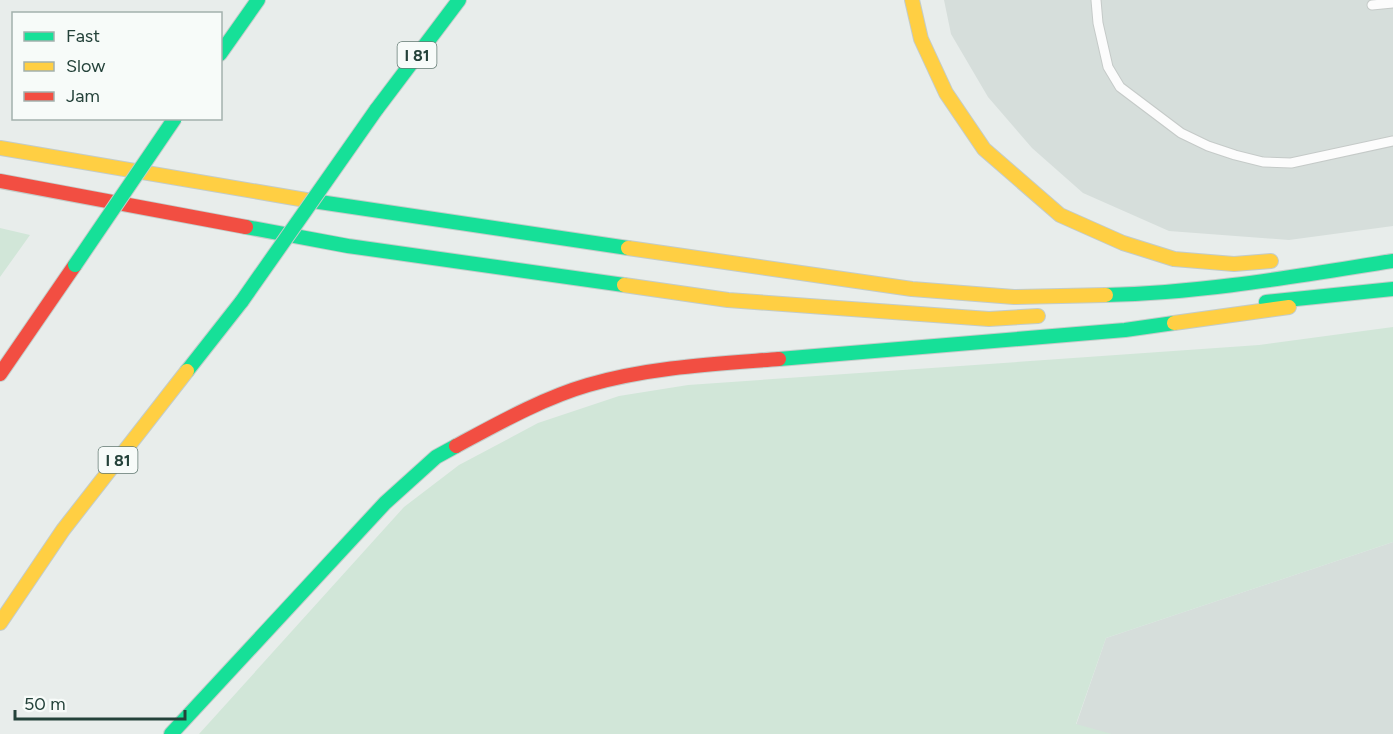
<svg xmlns="http://www.w3.org/2000/svg" width="1393" height="734" font-family="Figtree,sans-serif">
<style>
.built{fill:#d6dedb}
.green{fill:#d1e6d8}
.lines{fill:none;stroke-linecap:round;stroke-linejoin:round}
.lane-casing{stroke:#c5cac8;stroke-width:11}
.fast-casing{stroke:#c3ccc9;stroke-width:16}
.slow-casing{stroke:#c3ccc9;stroke-width:16}
.jam-casing{stroke:#c3ccc9;stroke-width:16}
.lane{stroke:#fcfcfc;stroke-width:9}
.fast{stroke:#16e098;stroke-width:14}
.slow{stroke:#ffcf43;stroke-width:14}
.jam{stroke:#f24e42;stroke-width:14}
.fast-bridge-casing{stroke:#c3ccc9;stroke-width:16;stroke-linecap:butt}
.fast-bridge{stroke:#16e098;stroke-width:14}
.labels{text-anchor:middle;dominant-baseline:central;stroke-width:5;stroke-linejoin:round;paint-order:stroke}
.shield{fill:#f7fbf9;stroke:#637a73;stroke-width:1.5}
.shield-label{font-size:16px;font-weight:bold;fill:#24423a}
</style>
<rect width="100%" height="100%" fill="#e8edeb"/>
<path class="built" d="M 944,0 L 1393,0 L 1393,226 L 1289,240 L 1169,231 L 1083,193 L 1032,148 L 988,97 L 951,34 Z
M 1393,542 L 1393,734 L 1073,734 L 1106,638 Z"/>
<path class="green" d="M 0,228 L 30,235 L 0,277 Z
M 1393,327 L 1393,542 L 1106,638 L 1076,724 L 1112,734 L 199,734 L 404,507 L 459,465 L 538,423 L 619,396 L 688,385 L 1259,345 Z"/>
<g class="lines">
<defs>
<path id="lane" d="M 1096,0 L 1098,23 L 1108,67 L 1120,87 L 1181,133 L 1208,146 L 1235,155 L 1263,162 L 1291,163 L 1393,141
M 1372,5 L 1393,3"/>
<path id="fast" d="M 220,54 L 258,0
M 376,110 L 459,0
M 306,200 L 628,248
M 246,227 L 348,246 L 624,285
M 1106,295 C 1203,293 1297,276 1393,261
M 1266,302 L 1393,289
M 779,359 L 1125,330 L 1174,323
M 187,371 L 242,301
M 171,734 L 385,503 L 436,457 L 456,446"/>
<path id="slow" d="M 912,0 L 921,39 L 946,93 L 984,149 L 1060,215 L 1123,243 L 1174,259 L 1234,264 L 1271,261
M 0,148 L 306,200
M 628,248 L 912,289 L 1014,297 L 1106,295
M 624,285 L 728,300 L 989,319 L 1038,316
M 1174,323 L 1289,307
M 0,623 L 63,530 L 187,371"/>
<path id="jam" d="M 0,181 L 246,227
M 0,374 L 75,265
M 456,446 C 497,424 543,398 588,385 C 650,367 715,364 779,359"/>
</defs>
<use href="#lane" class="lane-casing"/>
<use href="#fast" class="fast-casing"/>
<use href="#slow" class="slow-casing"/>
<use href="#jam" class="jam-casing"/>
<use href="#lane" class="lane"/>
<use href="#fast" class="fast"/>
<use href="#slow" class="slow"/>
<use href="#jam" class="jam"/>
<defs>
<path id="fast-bridge" d="M 75,265 L 175,118
M 242,301 L 376,110"/>
</defs>
<use href="#fast-bridge" class="fast-bridge-casing"/>
<use href="#fast-bridge" class="fast-bridge"/>
</g>
<g class="labels">
<g class="shield">
<rect x="397.5" y="42" width="39" height="26" rx="4.5"/>
<rect x="98.5" y="447" width="39" height="26" rx="4.5"/>
</g>
<g class="shield-label">
<text x="417" y="55">I 81</text>
<text x="118" y="460">I 81</text>
</g>
</g>
<rect x="12" y="12" width="210" height="108" fill="#f7fbf9" stroke="#a3b1ad" stroke-width="1.5"/>
<rect x="24" y="32" width="30" height="9" fill="#16e098" stroke="#a3b1ad" stroke-width="1.5"/>
<text x="66" y="42" font-size="18" fill="#24423a">Fast</text>
<rect x="24" y="62" width="30" height="9" fill="#ffcf43" stroke="#a3b1ad" stroke-width="1.5"/>
<text x="66" y="72" font-size="18" fill="#24423a">Slow</text>
<rect x="24" y="92" width="30" height="9" fill="#f24e42" stroke="#a3b1ad" stroke-width="1.5"/>
<text x="66" y="102" font-size="18" fill="#24423a">Jam</text>
<path d="M15 710v9h170v-9" fill="none" stroke="#24423a" stroke-width="3"/>
<text x="24" y="710" font-size="18" fill="#24423a" stroke="#f7fbf9" stroke-width="4.5" paint-order="stroke">50 m</text>
</svg>
